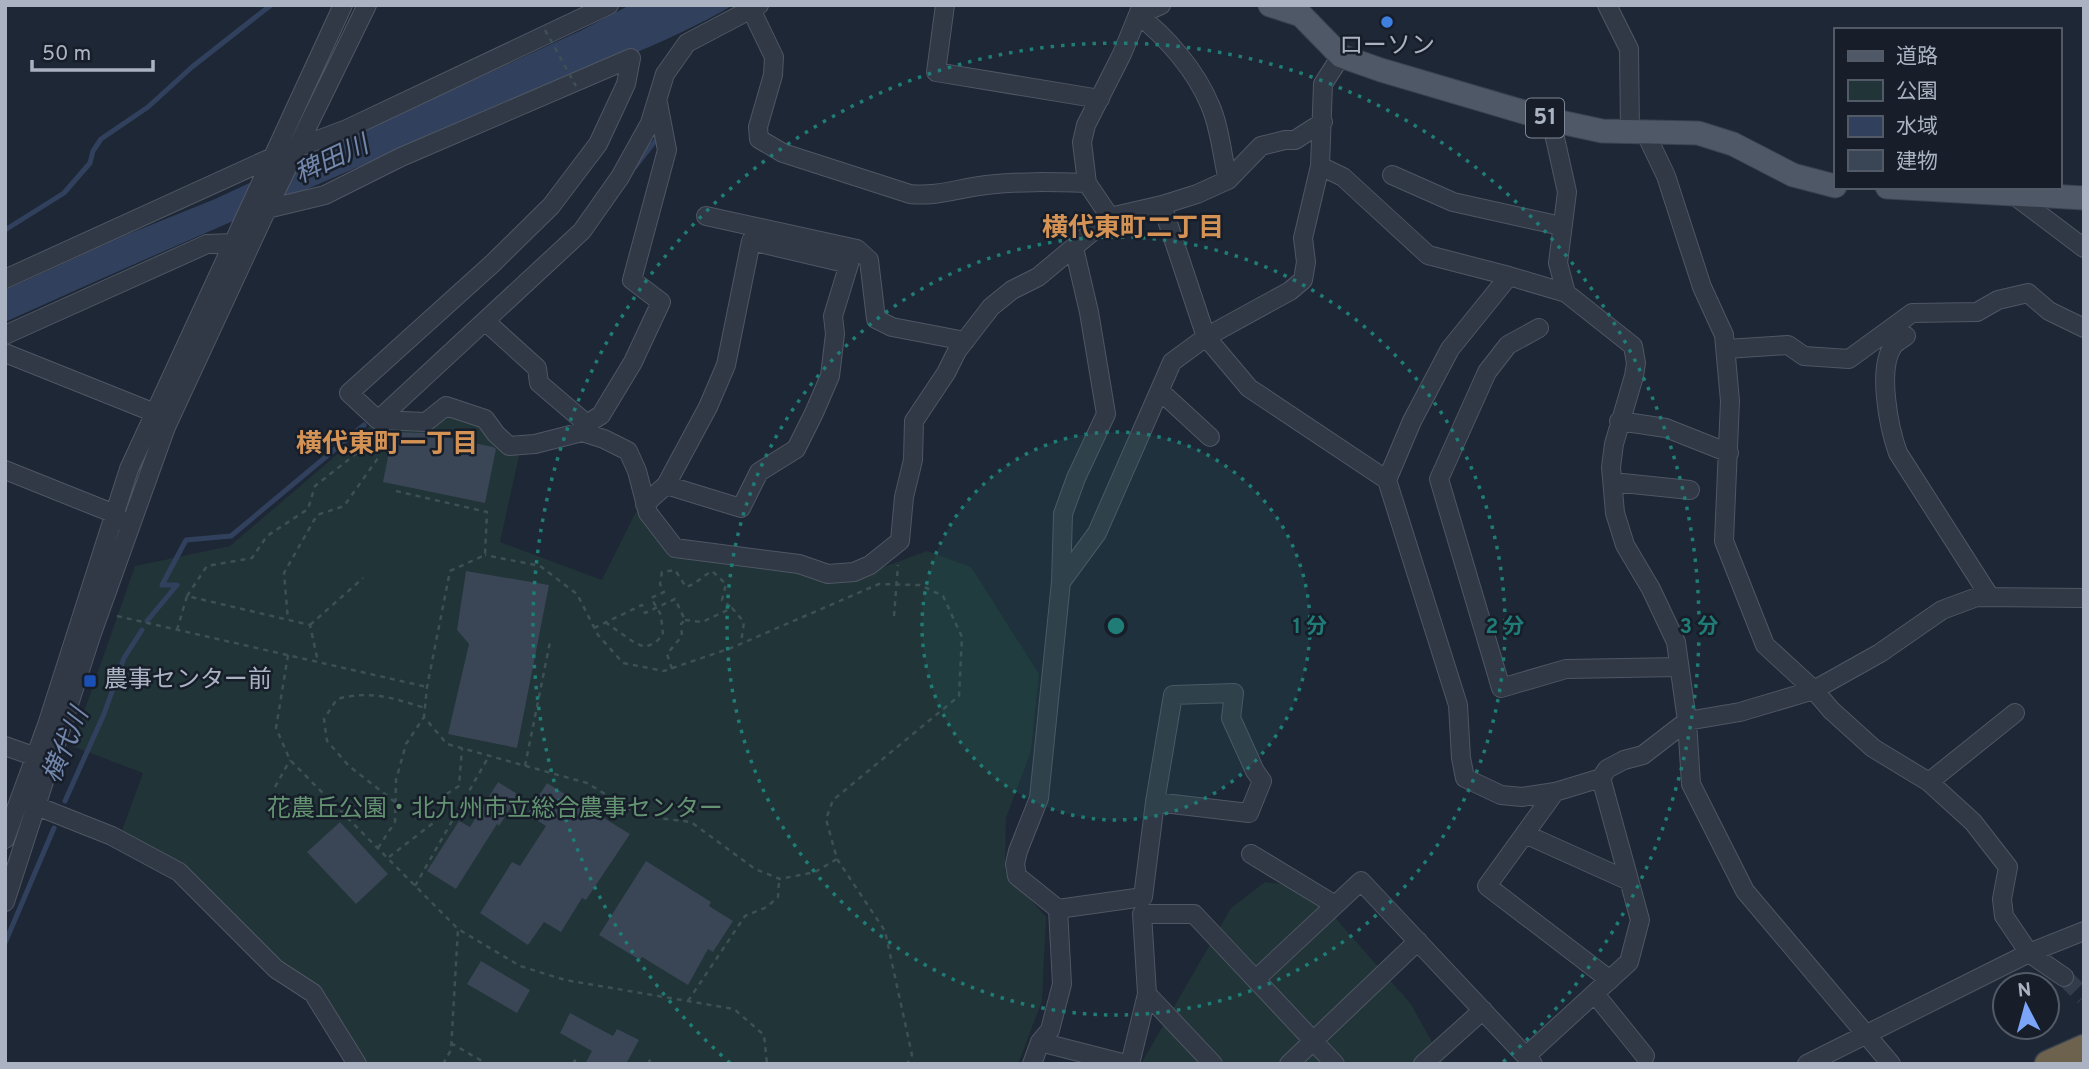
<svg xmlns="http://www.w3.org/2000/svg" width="2089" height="1069" font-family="Overpass,'Noto Sans JP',sans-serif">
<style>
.green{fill:#213437}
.water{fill:#31415d}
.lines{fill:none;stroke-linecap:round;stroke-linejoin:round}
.stream{stroke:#31415d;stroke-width:5}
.building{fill:#3a4556}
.minor-tunnel{stroke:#333c4a;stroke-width:18;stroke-dasharray:18 9;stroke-linecap:butt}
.minor-casing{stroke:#4f5664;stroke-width:20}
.major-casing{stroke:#3b424f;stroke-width:25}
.highway-casing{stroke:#3c4350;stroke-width:29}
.path{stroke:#3d5054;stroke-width:2.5;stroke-dasharray:5 5;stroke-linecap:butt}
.minor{stroke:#323946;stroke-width:18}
.major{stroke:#4f5866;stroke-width:23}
.highway{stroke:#6c624e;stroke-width:26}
.path-bridge{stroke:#3d5054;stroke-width:2.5;stroke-dasharray:5 5;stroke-linecap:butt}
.ring{fill:none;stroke:#1f7c76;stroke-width:3.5;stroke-dasharray:3.5 7}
.shop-dot{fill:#3f7fe0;stroke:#171e2a;stroke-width:2.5}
.transit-dot{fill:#1a4fb4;stroke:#171e2a;stroke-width:2.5}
.labels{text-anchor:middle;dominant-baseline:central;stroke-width:5;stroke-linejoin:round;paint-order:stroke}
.shield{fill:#171e2a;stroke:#7f8695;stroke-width:2}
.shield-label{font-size:23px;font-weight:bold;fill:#abb3c3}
.poi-label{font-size:24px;fill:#abb3c3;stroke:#171e2a}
.park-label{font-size:24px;fill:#639371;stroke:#171e2a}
.water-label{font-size:26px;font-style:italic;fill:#7388ac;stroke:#171e2a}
.neighbourhood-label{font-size:26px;font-weight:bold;fill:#d49355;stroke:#171e2a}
.centre{fill:#1f7c76;stroke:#171e2a;stroke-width:3.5}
.ring-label{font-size:21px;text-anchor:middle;font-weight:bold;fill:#1f7c76;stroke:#171e2a;stroke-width:5;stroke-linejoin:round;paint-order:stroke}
</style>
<rect width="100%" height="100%" fill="#1e2735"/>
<path class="green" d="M 445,412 L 482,422 L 491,435 L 519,456 L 500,542 L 602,580 L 637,510 L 669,550 L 862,575 L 927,551 L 971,567 L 1039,674 L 1031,751 L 1006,818 L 1005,871 L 1046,917 L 1042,1001 L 1018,1064 L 360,1064 L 314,990 L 280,969 L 180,869 L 120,836 L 143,773 L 72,746 L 135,566 L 230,546 L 374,423 Z
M 1265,882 L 1281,884 L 1323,904 L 1411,1004 L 1444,1064 L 1141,1064 L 1231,908 Z"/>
<path class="water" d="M 630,5 L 733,5 C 657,50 571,76 490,110 C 328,180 166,249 5,322 L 5,290 L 126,235 L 215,199 L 582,30 Z"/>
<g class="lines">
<path class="stream" d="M 634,168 L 656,140 L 658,133
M 5,230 L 64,193 L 90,163 L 93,151 L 101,139 L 148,107 L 192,67 L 271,5
M 147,621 L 177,585 L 162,585 L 186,540 L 231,536 L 364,425
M 65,801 L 104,714 L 124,658 L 142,630
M 5,943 L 54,828"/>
</g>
<path class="building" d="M 393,432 L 427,433 L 493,447 L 496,449 L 485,503 L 383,482 Z
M 466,571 L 549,585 L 517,748 L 448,734 L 469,644 L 457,630 Z
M 498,782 L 519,795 L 499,826 L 497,824 L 456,889 L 427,871 L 459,821 L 470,827 Z
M 547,783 L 630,834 L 586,900 L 582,898 L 561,932 L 544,922 L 528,945 L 480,913 L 512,862 L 520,866 L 546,826 L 527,814 Z
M 340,822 L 388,874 L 356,904 L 307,852 Z
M 646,861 L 711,902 L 709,906 L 733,921 L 713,952 L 708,949 L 688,985 L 642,957 L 640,960 L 599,935 Z
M 481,961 L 530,990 L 517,1013 L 467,984 Z
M 570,1013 L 613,1036 L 617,1029 L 639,1040 L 626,1064 L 585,1064 L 592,1051 L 560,1033 Z"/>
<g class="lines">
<path class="minor-tunnel" d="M 2064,977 L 2084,997"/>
<defs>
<path id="minor" d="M 749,5 L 774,57 L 773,75 L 758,127 L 759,139 L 783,153 L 910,194 C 936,197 960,188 986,185 C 1020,181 1053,182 1087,183
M 945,5 L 936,72 L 1100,99
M 1607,5 L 1629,49 L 1630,132
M 1138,15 C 1167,37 1196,71 1210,105 C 1220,127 1222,156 1228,180
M 1138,15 L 1161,5
M 1551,120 L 1567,192 L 1558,263 L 1566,293 L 1633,346 L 1636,363 L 1634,376 L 1614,444 L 1611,467 L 1615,513 L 1625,545 L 1651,589 L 1676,642 L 1687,721 L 1691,784 L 1745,891 L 1891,1064
M 1645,132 L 1666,176 L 1702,287 L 1724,335 L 1730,401 L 1724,541 L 1765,645 L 1814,690 L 1831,710 L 1873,748 L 1929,782 L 1973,822 L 2008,867 L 2002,899 L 2004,916 L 2029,953 L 2064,977
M 1320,166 L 1343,177 L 1428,255 L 1509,276
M 1392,175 L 1453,202 L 1561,226
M 2011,193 L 2084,248
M 1162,205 L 1206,337 L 1249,388 L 1387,480
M 267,209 L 325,195 L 401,157 L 631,58 L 626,84 L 598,144 L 551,206 L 492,264 L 349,393 L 378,420 L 582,231 L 620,177 L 650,123 L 665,74 L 687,43 L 759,5
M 706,216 L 857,249 L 869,260 L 876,319 L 892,327 L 965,341
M 1110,217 L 1087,183 L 1082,142 L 1086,125 L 1122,54 L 1142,5
M 5,279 L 275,156 L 347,129 L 609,5
M 1566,293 L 1509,276 L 1450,349 L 1412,421 L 1387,480 L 1458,705 L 1461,758 L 1465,778 L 1501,795 L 1522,797 L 1555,792 L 1601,778 L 1607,769 L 1624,760 L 1643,755 L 1687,721 L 1740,712 L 1814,690 L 1880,653 L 1942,610 L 1977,597 L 2084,598
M 485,321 L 537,368 L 539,383 L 587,424 L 582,432
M 1539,328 L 1508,345 L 1487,372 L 1439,479 L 1501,688 L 1566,669 L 1679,667
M 5,335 L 207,244 L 233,243
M 1906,336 C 1902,339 1896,342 1893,346 C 1877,369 1889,428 1898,453 L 1990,597
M 1726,349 L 1788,345 L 1804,356 L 1849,359 L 1912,313 L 1977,312 L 1998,300 L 2028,293 L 2049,311 L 2084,328
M 5,353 L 155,413
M 1160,391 L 1210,437
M 378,420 L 426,422 L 446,406 L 485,419 L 496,434 L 509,446 L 535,444 L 582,432 L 604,439 L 628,451 L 637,471 L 648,513 L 675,548 L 799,564 L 828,574 L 854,572 L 870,565 L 900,541 L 904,497 L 913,460 L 914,421 L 946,373 L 957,351 L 991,307 L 1012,290 L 1038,277 L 1110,217 L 1162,205 L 1197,194 L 1228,180 L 1261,146 L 1285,140 L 1295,140 L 1323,122
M 1619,421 L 1666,428 L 1729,453
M 587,424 L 601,415 L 633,362 L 661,302 L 632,280 L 667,150 L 658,103
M 5,470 L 115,514 L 122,521
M 1613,482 L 1690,490
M 645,504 L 666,485 L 741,508 L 759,472 L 796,449 L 814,413 L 830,376 L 835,334 L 833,316 L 849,264 L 751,241 L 726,365 L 708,407 L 666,485
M 1061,582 L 1097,533 L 1172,362 L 1206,337 L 1290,291 L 1303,280 L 1306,262 L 1303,238 L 1320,166 L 1323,84 L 1341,56
M 5,746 L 36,757
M 1929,782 L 2015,713
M 1555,792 L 1487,886 L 1610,980
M 29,803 L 112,836 L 179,872 L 276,969 L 313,993 L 357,1064
M 1525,834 L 1627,880
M 5,839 L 47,725 L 129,469 L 343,5
M 1251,854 L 1335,905
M 5,902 L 92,633 L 166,427 L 267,209 L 367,5
M 1058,909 L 1143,897 L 1155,802 L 1249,813 L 1262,781 L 1255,771 L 1231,718 L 1234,693 L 1173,695 L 1155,802
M 1256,979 L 1361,881 L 1533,1064
M 1147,994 L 1142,914 L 1194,914 L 1335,1064
M 1595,994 L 1645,1056
M 1040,1042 L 1126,1064
M 1526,1056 L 1629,962 L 1640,920 L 1601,778
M 1032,1064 L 1040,1042 L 1050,1030 L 1062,984 L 1058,909 L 1017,876 L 1015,864 L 1018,851 L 1039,798 L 1061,582 L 1063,514 L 1076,478 L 1106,414 L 1089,312 L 1074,248
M 1130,1064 L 1147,994 L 1213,1064
M 1289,1064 L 1418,941
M 1423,1064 L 1483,1010
M 1807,1064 L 2029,953 L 2084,931"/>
<path id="major" d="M 1270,5 L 1301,15 L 1341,56 L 1381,70 L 1551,120 L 1602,131 L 1698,133 L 1733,144 L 1793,175 L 1835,186
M 1887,187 L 2084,198"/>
<path id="highway" d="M 2048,1064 L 2084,1048"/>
</defs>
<use href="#minor" class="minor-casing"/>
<use href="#major" class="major-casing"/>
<use href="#highway" class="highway-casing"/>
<path class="path" d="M 396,491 L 487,512 L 485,555 L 450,571 L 427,687 L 424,717 L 447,744 L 587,783 L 641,816 L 691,822 L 755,869 L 780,879 L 815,872 L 837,859 L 826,819 L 833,800 L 959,696 L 962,637 L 943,596 L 920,585 L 879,584 L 731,648 L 664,671 L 623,663 L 598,635 L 577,594 L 540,566 L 485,555
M 187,596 L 207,566 L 252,558 L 267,536 L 308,509 L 315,486 L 376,438 L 378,458 L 344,506 L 317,515 L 284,573 L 288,620
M 117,616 L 427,687
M 894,616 L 898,565
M 685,620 L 702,622 L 732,608 L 744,622 L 741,643
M 605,622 L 635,643 L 645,647 L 655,643 L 663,635 L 661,615 L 651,598 L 664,592 L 660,584 L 662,572 L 675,570 L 686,587 C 696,584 703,576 712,571 L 726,584 L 722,600 L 732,608
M 310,625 L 363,578
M 594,628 L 642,605 L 645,613 L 675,599 L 685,620 L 681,624 L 682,636 L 667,654 L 672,669
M 177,630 L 187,596 L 310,625 L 318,662
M 288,655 L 276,728 L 290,760 L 458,929 L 520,966 L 565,980 L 734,1009 L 764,1035 L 767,1064
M 525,766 L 550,642
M 275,787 L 290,760
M 395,802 L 349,766 L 327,741 L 324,719 L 337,699 C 371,690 393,698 425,708
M 378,848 L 395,822 L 396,780 L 406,744 L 424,717
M 389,857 L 441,817 L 445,795 L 459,786 L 462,748
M 837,859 L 885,931 L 912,1055 L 907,1064
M 415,886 L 489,756
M 688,1001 L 745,916 L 767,907 L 778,897 L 779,881
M 451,1043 L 487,1064
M 443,1064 L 451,1050 L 458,929
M 573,1064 L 576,1059
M 648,1064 L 651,1058"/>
<use href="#minor" class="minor"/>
<use href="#major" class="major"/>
<use href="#highway" class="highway"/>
<path class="path-bridge" d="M 545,30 L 576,86"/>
</g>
<circle cx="1116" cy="626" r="194" fill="#1f7c76" fill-opacity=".12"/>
<g class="ring">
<circle cx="1116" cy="626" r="194"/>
<circle cx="1116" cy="626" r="389"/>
<path d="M730 1063A583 583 0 1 1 1502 1063"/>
</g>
<circle class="shop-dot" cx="1387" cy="22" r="7"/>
<rect class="transit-dot" x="83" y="674" width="14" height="14" rx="3.5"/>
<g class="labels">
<rect class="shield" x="1526" y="98.5" width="38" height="39" rx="5"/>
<g class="shield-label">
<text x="1545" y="118">51</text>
</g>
<g class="poi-label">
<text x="1387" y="47">ローソン</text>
<text x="104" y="681" text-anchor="start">農事センター前</text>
</g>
<g class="park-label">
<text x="495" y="810">花農丘公園・北九州市立総合農事センター</text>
</g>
<g class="water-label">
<text transform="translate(332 161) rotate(-25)">稗田川</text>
<text transform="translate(67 746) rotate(-67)">横代川</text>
</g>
<g class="neighbourhood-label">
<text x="1133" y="229">横代東町二丁目</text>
<text x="387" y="445">横代東町一丁目</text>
</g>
</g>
<circle cx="1116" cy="626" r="10" class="centre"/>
<g class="ring-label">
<text x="1310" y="633">1 分</text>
<text x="1505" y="633">2 分</text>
<text x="1699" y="633">3 分</text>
</g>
<rect width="2089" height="1069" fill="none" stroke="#abb3c3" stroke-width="14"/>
<rect x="1834" y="28" width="228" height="161" fill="#171e2a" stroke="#525a67" stroke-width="2"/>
<rect x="1848" y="51" width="35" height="10" fill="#4f5866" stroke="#525a67" stroke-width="2"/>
<text x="1896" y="63" font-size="21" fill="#abb3c3">道路</text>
<rect x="1848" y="80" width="35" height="21" fill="#213437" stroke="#525a67" stroke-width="2"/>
<text x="1896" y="98" font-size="21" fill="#abb3c3">公園</text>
<rect x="1848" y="116" width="35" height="21" fill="#31415d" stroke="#525a67" stroke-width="2"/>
<text x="1896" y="133" font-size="21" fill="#abb3c3">水域</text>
<rect x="1848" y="150" width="35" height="21" fill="#3a4556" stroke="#525a67" stroke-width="2"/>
<text x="1896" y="168" font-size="21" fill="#abb3c3">建物</text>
<g transform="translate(2026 1006) rotate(354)"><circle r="33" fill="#171e2a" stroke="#525a67" stroke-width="2"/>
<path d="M0-5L12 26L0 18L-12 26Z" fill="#7aa5f9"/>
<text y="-10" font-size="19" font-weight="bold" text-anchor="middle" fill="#abb3c3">N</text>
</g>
<path d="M32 60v10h121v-10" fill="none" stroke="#abb3c3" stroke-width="3.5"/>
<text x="42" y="60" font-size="21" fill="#abb3c3" stroke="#171e2a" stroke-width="5" paint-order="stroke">50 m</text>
</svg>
